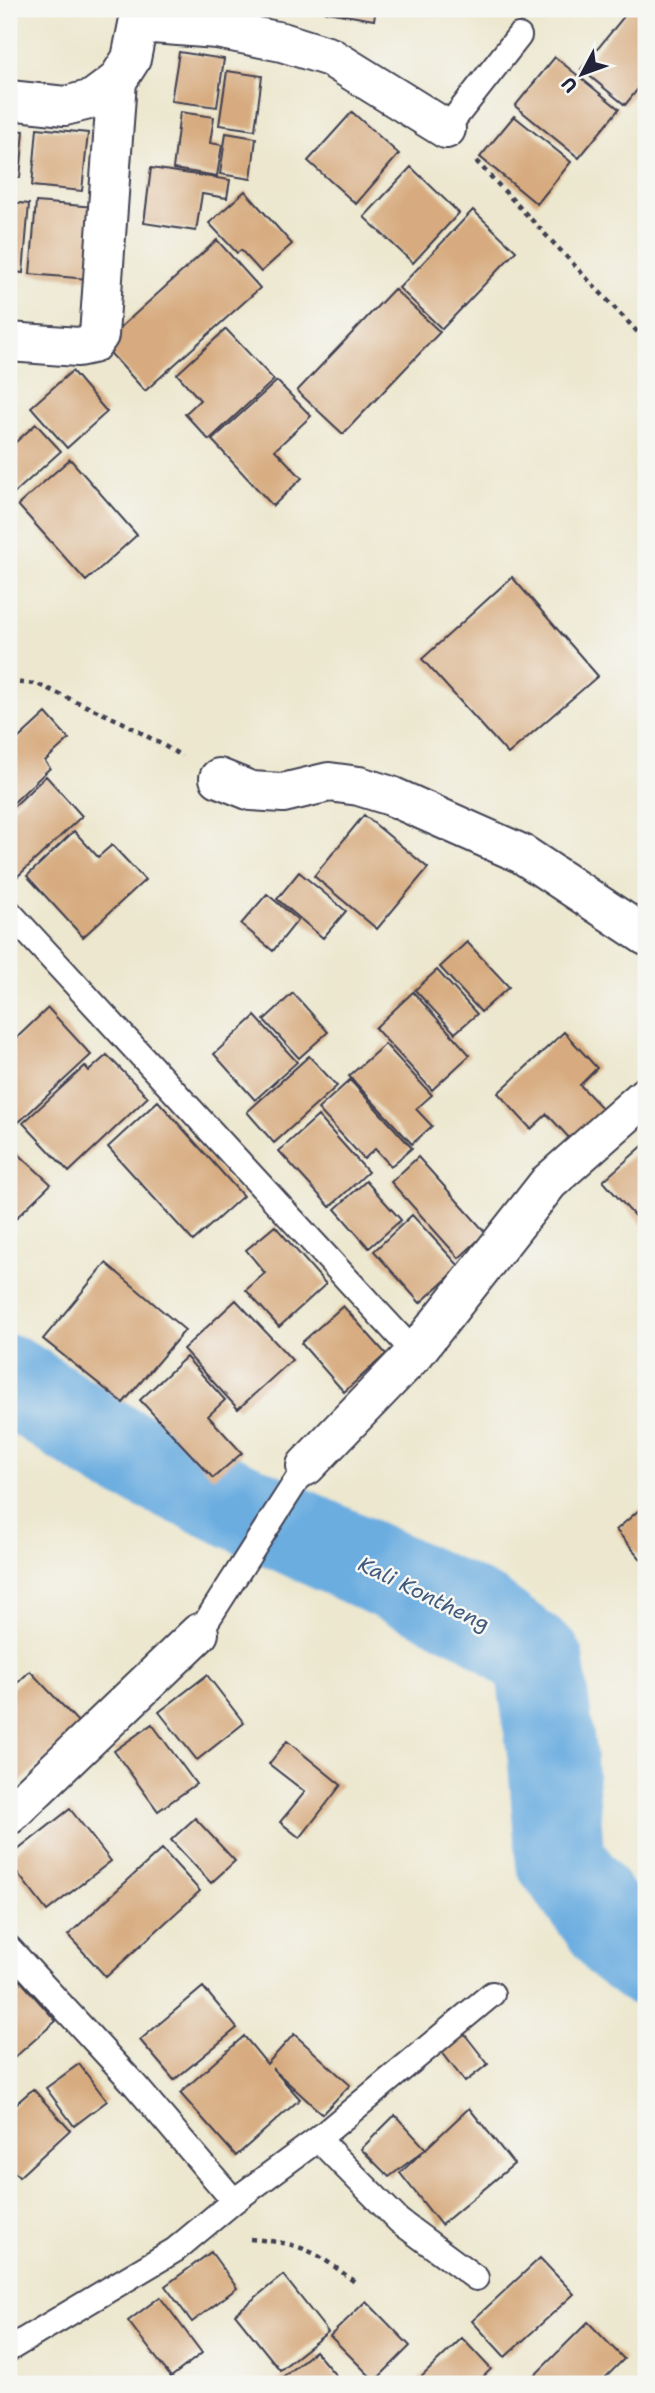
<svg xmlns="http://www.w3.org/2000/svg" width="655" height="2393" font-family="'Shantell Sans',sans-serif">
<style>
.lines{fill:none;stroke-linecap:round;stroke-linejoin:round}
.river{stroke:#6cade0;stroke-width:89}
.building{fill:#d7ab7f}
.lane-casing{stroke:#404051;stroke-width:28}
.street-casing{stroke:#404051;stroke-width:42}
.path{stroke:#404051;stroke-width:4.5;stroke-dasharray:5 5;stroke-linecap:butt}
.lane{stroke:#fff;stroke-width:24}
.street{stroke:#fff;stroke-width:38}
.labels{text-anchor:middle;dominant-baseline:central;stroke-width:5;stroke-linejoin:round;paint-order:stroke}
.water-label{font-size:21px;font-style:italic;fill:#405a7d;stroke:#f6f6f2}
</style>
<rect width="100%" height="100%" fill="#f6f6f2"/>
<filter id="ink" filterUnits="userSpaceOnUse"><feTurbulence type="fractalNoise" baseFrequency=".0143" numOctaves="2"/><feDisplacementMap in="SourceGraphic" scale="14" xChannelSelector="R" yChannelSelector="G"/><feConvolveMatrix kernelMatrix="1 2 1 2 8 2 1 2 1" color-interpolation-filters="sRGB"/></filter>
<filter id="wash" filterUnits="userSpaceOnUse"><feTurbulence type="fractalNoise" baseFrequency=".00686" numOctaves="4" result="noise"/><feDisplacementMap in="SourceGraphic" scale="28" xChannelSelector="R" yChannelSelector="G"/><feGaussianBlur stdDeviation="1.57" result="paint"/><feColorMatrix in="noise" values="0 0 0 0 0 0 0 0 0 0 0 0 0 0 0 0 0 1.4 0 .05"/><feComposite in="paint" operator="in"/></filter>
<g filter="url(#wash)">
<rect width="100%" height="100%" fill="#ece7ce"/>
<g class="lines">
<path class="river" d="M 9,1379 L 117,1449 L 482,1618 L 539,1661 L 552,1756 L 560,1859 L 622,1944 L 646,1962"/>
</g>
<g id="blocks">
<path class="building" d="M 310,9 L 376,9 L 374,20 Z
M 630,9 L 643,9 L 646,12 L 646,79 L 625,105 L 581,69 Z
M 179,52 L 224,59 L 217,107 L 171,101 Z
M 555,57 L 619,109 L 579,158 L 515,106 Z
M 227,71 L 262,76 L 255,130 L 219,125 Z
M 180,112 L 214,117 L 210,143 L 222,145 L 217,176 L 173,169 Z
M 352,112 L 399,154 L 356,204 L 308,161 Z
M 514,116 L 571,162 L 537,204 L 480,157 Z
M 37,128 L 88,133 L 82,191 L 32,186 Z
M 9,130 L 24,131 L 20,178 L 9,177 Z
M 226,133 L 256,138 L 251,179 L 220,174 Z
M 411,167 L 459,213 L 413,263 L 364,217 Z
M 151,168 L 230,180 L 227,198 L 202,194 L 196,231 L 144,223 Z
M 245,191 L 292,244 L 261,272 L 241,250 L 237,253 L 209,223 Z
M 9,202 L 29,204 L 23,273 L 9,271 Z
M 36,202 L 94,207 L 88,279 L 30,274 Z
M 473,210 L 516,251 L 442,329 L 399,288 Z
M 217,240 L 260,288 L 145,391 L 102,344 Z
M 394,289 L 440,332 L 343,434 L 297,391 Z
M 226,329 L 274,380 L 209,440 L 185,414 L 200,400 L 177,374 Z
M 72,371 L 107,412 L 67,448 L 31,407 Z
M 277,381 L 311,416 L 275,450 L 302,478 L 273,506 L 212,440 Z
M 36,424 L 61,451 L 9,498 L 9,448 Z
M 70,459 L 137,535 L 86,581 L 18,505 Z
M 512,577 L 598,676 L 508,754 L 422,659 Z
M 46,713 L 69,739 L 45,761 L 50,768 L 9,807 L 9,747 Z
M 46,776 L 82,816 L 18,876 L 9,866 L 9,811 Z
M 364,815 L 428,868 L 377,929 L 314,876 Z
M 74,831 L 98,857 L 112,845 L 145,880 L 83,937 L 27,876 Z
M 299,872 L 346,911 L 323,938 L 277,899 Z
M 267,894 L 298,920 L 273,951 L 241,924 Z
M 467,942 L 509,987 L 481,1012 L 440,967 Z
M 437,970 L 477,1014 L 455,1033 L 415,990 Z
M 413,992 L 470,1055 L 432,1090 L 375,1028 Z
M 293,993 L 328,1032 L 299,1058 L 264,1020 Z
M 48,1008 L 91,1055 L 19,1122 L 9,1111 L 9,1045 Z
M 255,1016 L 297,1062 L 255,1100 L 214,1054 Z
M 564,1032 L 597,1068 L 580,1085 L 606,1112 L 573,1142 L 547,1114 L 531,1129 L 498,1093 Z
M 385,1044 L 432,1095 L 416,1109 L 432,1126 L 412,1144 L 349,1076 Z
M 107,1055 L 148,1097 L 69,1172 L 23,1123 L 85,1066 L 89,1071 Z
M 309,1056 L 337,1086 L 274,1143 L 247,1112 Z
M 350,1080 L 412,1148 L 391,1166 L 375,1149 L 364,1159 L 318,1109 Z
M 158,1101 L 243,1196 L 193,1241 L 108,1147 Z
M 318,1116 L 368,1172 L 330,1207 L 279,1151 Z
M 646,1143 L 646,1229 L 603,1181 Z
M 11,1147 L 51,1184 L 9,1225 L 9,1149 Z
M 418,1157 L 486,1233 L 459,1258 L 391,1182 Z
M 366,1181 L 401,1220 L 369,1248 L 335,1209 Z
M 412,1215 L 460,1267 L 420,1303 L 374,1251 Z
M 275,1226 L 326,1284 L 279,1327 L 246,1290 L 265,1273 L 246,1250 Z
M 106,1263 L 185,1330 L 123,1403 L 43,1339 Z
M 236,1300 L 292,1360 L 238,1409 L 183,1349 Z
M 343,1306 L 386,1354 L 344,1392 L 301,1343 Z
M 186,1357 L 225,1400 L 208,1416 L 242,1453 L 213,1478 L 140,1400 Z
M 646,1504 L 646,1565 L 616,1530 Z
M 30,1671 L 81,1725 L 9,1793 L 9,1691 Z
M 207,1675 L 244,1723 L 197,1760 L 159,1712 Z
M 152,1724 L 196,1784 L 158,1811 L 114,1751 Z
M 287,1741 L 341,1785 L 300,1838 L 280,1822 L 305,1792 L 269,1764 Z
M 70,1809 L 111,1861 L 47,1911 L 9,1862 L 9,1857 Z
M 195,1818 L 235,1861 L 211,1883 L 171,1840 Z
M 162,1849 L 200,1891 L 106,1977 L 68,1935 Z
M 11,1970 L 56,2021 L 13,2059 L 9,2055 L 9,1972 Z
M 203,1987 L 237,2028 L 174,2080 L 140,2040 Z
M 462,2031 L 488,2064 L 465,2082 L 439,2048 Z
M 294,2034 L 350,2085 L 322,2114 L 272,2068 L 300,2099 L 236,2156 L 180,2093 L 244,2036 L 267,2064 Z
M 79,2064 L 107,2101 L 74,2126 L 46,2088 Z
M 33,2089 L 70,2130 L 19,2177 L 9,2166 L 9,2110 Z
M 469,2108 L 514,2164 L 441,2225 L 400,2173 Z
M 395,2115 L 426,2149 L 389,2177 L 361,2149 Z
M 211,2252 L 237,2288 L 192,2322 L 165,2286 Z
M 540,2258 L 574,2294 L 505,2357 L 472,2321 Z
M 283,2275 L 328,2332 L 280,2370 L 235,2314 Z
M 160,2297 L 202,2353 L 171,2377 L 128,2321 Z
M 366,2301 L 410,2346 L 375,2381 L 330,2336 Z
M 588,2322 L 624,2359 L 599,2384 L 526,2384 Z
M 462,2338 L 491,2369 L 476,2384 L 414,2384 Z
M 315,2351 L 343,2384 L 274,2384 Z"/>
</g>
</g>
<g filter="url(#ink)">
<use href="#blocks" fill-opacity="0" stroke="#404051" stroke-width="2"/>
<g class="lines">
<defs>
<path id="lane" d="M 446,129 L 519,36
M 9,912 L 415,1353
M 199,1633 L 306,1466
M 9,1948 L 135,2085 L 234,2201
M 318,2139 L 399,2221 L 476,2278
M 9,2349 L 175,2250 L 234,2201 L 318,2139 L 492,1994"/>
<path id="street" d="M 140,23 L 217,29 L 282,42 L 330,57 L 446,129
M 9,100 L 65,106 L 93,99 L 117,81
M 9,342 L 78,347 L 92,344 L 99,335 L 117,81 L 131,59 L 141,9
M 219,778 L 251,791 L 283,793 L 329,782 L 359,786 L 391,796 L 522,854 L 646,936
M 306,1466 L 415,1353 L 549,1182 L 646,1096
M 9,1815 L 199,1633"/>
</defs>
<use href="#lane" class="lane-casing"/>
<use href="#street" class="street-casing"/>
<path class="path" d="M 476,161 L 646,341
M 9,682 L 37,684 L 122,722 L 182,756
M 250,2239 C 303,2243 315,2251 356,2283"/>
<use href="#lane" class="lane"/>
<use href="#street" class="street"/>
</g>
</g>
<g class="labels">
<g class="water-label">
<text transform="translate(424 1594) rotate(26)">Kali Kontheng</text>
</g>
</g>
<rect width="655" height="2393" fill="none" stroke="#f6f6f2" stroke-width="35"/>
<g transform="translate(582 74) rotate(229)" stroke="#f6f6f2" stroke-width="5" paint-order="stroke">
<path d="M0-5L12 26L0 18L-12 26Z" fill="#22223b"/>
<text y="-10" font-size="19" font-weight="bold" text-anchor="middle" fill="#22223b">U</text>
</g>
</svg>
